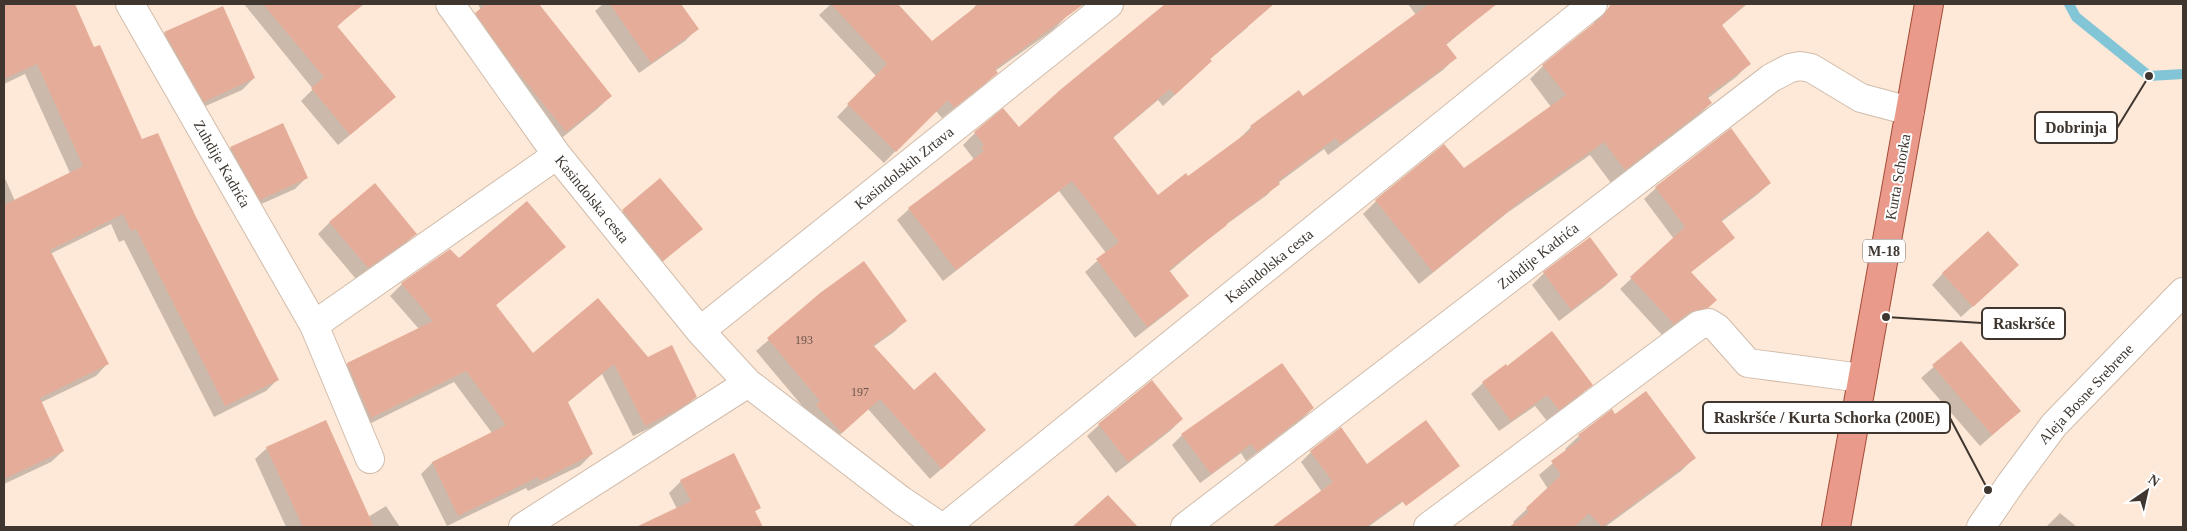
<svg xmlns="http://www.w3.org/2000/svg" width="2187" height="531" font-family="Georgia,serif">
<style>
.shadow{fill:#0003}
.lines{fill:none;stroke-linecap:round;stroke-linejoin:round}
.stream{stroke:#82c5d7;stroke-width:10}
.building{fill:#e5ad99}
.minor-casing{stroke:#d1bcab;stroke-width:30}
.tertiary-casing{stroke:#d1bcab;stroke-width:30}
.primary-casing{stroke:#a54b37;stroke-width:30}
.minor{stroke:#fff;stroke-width:28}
.tertiary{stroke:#fff;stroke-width:28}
.primary{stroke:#ea9a8a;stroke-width:28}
.labels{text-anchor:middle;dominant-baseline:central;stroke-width:4;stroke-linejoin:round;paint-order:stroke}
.number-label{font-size:12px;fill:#68544a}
.shield{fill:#fff;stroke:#78726d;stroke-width:1}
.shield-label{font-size:14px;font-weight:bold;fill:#3e362f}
.street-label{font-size:15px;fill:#3e362f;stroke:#fff}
.leader{fill:none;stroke:#3e362f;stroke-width:2}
.callout-dot{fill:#3e362f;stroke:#fff;stroke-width:2}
.callout{fill:#fff;stroke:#3e362f;stroke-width:2}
.callout-label{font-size:16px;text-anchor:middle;font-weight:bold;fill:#3e362f}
</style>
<rect width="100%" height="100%" fill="#fee9d8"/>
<path class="shadow" d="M 4,4 L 73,4 L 94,49 L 142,141 L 194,216 L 278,379 L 266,391 L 214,417 L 124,240 L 119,242 L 111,224 L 50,254 L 107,364 L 96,376 L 40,403 L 63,451 L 51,462 L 4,484 L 4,176 L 15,201 L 70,173 L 25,74 L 4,84 Z
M 244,4 L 339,4 L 349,15 L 337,27 L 395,97 L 338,145 L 301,101 L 313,89 Z
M 478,4 L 537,4 L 611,96 L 596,110 L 552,146 L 462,28 L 481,10 Z
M 603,4 L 679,4 L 697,29 L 685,41 L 639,73 L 595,11 Z
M 831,4 L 896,4 L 932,42 L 970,12 L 977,4 L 1065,4 L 1058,9 L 1065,18 L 1053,30 L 995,71 L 996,73 L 985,84 L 942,118 L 935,110 L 884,163 L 837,117 L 876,76 L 819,15 Z
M 1166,4 L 1257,4 L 1253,7 L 1248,27 L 1209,60 L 1198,73 L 1163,106 L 1158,100 L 1113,138 L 1157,197 L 1188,178 L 1239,139 L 1251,127 L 1302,98 L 1416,15 L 1408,4 L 1488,4 L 1491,7 L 1446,45 L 1455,58 L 1443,70 L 1328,155 L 1324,149 L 1278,183 L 1267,195 L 1220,229 L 1169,272 L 1187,296 L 1175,307 L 1135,338 L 1085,272 L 1106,253 L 1059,191 L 943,281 L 897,220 L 909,209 L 972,162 L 973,158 L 963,145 L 975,133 L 1003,110 L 1019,129 L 1061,91 Z
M 1613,4 L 1747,4 L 1721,26 L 1749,64 L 1736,77 L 1707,99 L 1711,103 L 1697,117 L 1611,183 L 1590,155 L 1507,213 L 1419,284 L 1363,214 L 1376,201 L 1463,170 L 1551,107 L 1530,79 L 1543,66 L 1592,27 L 1595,21 Z
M 165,33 L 254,78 L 242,90 L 192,112 L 153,45 Z
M 231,148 L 306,178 L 295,189 L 248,210 L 219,160 Z
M 660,179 L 701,228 L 651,272 L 611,222 Z
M 1770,183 L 1758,194 L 1721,222 L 1733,238 L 1690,273 L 1715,300 L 1695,319 L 1677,323 L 1662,335 L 1620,289 L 1674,239 L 1644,199 L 1656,188 Z
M 330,222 L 415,234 L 404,245 L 356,279 L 318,234 Z
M 1590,239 L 1617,275 L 1605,286 L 1559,321 L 1532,285 L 1544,273 Z
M 564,247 L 495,306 L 533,355 L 647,358 L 696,397 L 684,408 L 665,421 L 633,436 L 602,374 L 567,403 L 592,454 L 580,466 L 528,491 L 526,488 L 447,526 L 421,474 L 432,463 L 492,433 L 454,382 L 359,429 L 336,375 L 347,364 L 419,329 L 390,296 L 402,284 L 450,250 L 458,260 Z
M 1943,273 L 2006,276 L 1961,317 L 1932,285 Z
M 821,294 L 905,321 L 894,332 L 873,347 L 914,392 L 973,441 L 930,479 L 868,409 L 830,444 L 809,414 L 756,351 Z
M 1961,343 L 2020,411 L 1980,446 L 1921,378 Z
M 1507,367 L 1591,384 L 1580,396 L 1547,421 L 1535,406 L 1499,431 L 1471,394 L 1483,383 Z
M 1313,408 L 1303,418 L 1246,461 L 1241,453 L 1200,483 L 1172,445 L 1182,435 Z
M 1615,416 L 1694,458 L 1681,471 L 1605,527 L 1577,527 L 1575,525 L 1573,527 L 1511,527 L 1515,524 L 1513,522 L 1548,489 L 1539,475 L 1567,451 L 1565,449 L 1579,436 Z
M 1182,419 L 1170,431 L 1116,473 L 1087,436 L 1099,425 Z
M 267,448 L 368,517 L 386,506 L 400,527 L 286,527 L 255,459 Z
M 1311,452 L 1367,466 L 1444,472 L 1368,527 L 1280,527 L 1322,492 L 1301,462 Z
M 681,481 L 759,508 L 754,512 L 762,527 L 639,527 L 677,509 L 669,493 Z
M 1108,497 L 1136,527 L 1074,527 Z
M 2060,513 L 2077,527 L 2046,527 Z"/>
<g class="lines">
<path class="stream" d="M 2069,4 L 2076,17 L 2149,76 L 2183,74"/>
</g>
<path class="building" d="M 4,4 L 75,4 L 94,47 L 100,45 L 142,139 L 158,133 L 195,215 L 279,380 L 225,406 L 136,229 L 131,231 L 123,214 L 50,250 L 109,364 L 40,398 L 64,451 L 4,479 L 4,205 L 83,166 L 37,64 L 4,79 Z
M 263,4 L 364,4 L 337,26 L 396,97 L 350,135 L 311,88 L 324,77 Z
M 486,4 L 539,4 L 612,96 L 566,132 L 513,66 L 475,13 Z
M 610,4 L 681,4 L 699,29 L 651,63 Z
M 831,4 L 898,4 L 932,41 L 979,4 L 1084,4 L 995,69 L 998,73 L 954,108 L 948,100 L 896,152 L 847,104 L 887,64 Z
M 1165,4 L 1274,4 L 1210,59 L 1212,61 L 1175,95 L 1170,89 L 1113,137 L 1158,195 L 1186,173 L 1188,176 L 1252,129 L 1250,126 L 1299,90 L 1303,96 L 1429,4 L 1497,4 L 1446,44 L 1457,58 L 1340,144 L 1336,138 L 1278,181 L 1280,184 L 1226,224 L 1227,225 L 1169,270 L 1189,296 L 1147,327 L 1096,259 L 1119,242 L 1072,181 L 956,270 L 908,208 L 984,151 L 981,148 L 984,145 L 974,132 L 1003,108 L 1019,127 L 1060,90 Z
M 1611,4 L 1746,4 L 1722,25 L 1751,64 L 1707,96 L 1712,103 L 1625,170 L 1604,142 L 1522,200 L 1433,272 L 1375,200 L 1444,144 L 1464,168 L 1566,95 L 1542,65 L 1603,16 Z
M 223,6 L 255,78 L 204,102 L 164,32 Z
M 283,123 L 308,178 L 260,200 L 230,147 Z
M 1731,128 L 1771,183 L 1721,220 L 1735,238 L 1691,272 L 1717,300 L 1708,308 L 1690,312 L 1674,324 L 1630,277 L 1685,227 L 1655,187 Z
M 660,178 L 703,229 L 663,261 L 622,210 Z
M 375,183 L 417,234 L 368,268 L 329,222 Z
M 527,201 L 566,247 L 496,305 L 533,353 L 598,298 L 648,357 L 672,345 L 697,397 L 677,410 L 645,426 L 614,364 L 568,402 L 593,454 L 540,481 L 538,477 L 458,516 L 432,462 L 506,425 L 466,371 L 371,418 L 347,363 L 433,321 L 401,283 L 450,249 L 459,258 Z
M 1988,231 L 2019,265 L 1973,307 L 1942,273 Z
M 1590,237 L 1618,275 L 1571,310 L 1543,272 Z
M 864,261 L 907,321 L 873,345 L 914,390 L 935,372 L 986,430 L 942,469 L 880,399 L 842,433 L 816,405 L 820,401 L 767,338 L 820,293 Z
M 1552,331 L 1593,385 L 1559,410 L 1547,395 L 1511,421 L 1482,382 L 1506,364 L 1507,366 Z
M 1961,341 L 2021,411 L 1992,435 L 1932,365 Z
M 1282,363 L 1314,408 L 1257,452 L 1251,444 L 1211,474 L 1181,434 Z
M 1152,380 L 1183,419 L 1128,462 L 1098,424 Z
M 1646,391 L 1696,458 L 1602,527 L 1589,513 L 1574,527 L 1509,527 L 1529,512 L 1526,508 L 1561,475 L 1551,461 L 1581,439 L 1578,435 L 1612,409 L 1615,414 Z
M 326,420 L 374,527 L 303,527 L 266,447 Z
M 1426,420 L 1460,466 L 1406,506 L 1402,501 L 1366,527 L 1272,527 L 1333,482 L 1310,451 L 1341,427 L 1367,464 Z
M 734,453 L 761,508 L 755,511 L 763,527 L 636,527 L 691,501 L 680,480 Z
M 1108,495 L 1138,527 L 1072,527 Z"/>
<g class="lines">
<defs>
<path id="minor" d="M 130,4 L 314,325 L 370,459
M 450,4 L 557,155 L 700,331 L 748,383 L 902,501 L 941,527
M 314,325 L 557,155
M 700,331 L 1109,4
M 523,527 L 748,383
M 945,527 L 1593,4
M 1185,527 L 1771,78 L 1790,68 L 1800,66 L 1811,68 L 1861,98 L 1910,111
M 1428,527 L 1699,325 L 1709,323 L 1717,328 L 1748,363 L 1861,378"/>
<path id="tertiary" d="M 1981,527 L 2011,483 L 2054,425 L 2183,292"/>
<path id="primary" d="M 1836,527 L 1929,4"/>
</defs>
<use href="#minor" class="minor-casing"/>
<use href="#tertiary" class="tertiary-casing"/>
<use href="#primary" class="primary-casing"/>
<use href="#minor" class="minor"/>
<use href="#tertiary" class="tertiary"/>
<use href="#primary" class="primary"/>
</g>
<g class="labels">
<g class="number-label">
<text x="804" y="340">193</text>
<text x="860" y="392">197</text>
</g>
<rect class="shield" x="1863" y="239.5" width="42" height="23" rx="4"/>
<g class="shield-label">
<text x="1884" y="251">M-18</text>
</g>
<g class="street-label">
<text transform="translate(222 164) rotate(60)">Zuhdije Kadrića</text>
<text transform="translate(904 168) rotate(-39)">Kasindolskih Zrtava</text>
<text transform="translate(1898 177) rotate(-80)">Kurta Schorka</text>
<text transform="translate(592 199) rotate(51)">Kasindolska cesta</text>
<text transform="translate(1538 256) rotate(-38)">Zuhdije Kadrića</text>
<text transform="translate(1269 266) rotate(-39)">Kasindolska cesta</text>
<text transform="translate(2086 394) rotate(-47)">Aleja Bosne Srebrene</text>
</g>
</g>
<path class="leader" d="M2149 76L2117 128M1886 317L1982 323M1988 490L1950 418"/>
<g class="callout-dot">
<circle cx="2149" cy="76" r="5"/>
<circle cx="1886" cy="317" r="5"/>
<circle cx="1988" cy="490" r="5"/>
</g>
<g class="callout">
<rect x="2035" y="112" width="82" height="31" rx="5"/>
<rect x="1982" y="308" width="83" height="31" rx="5"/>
<rect x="1703" y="402" width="247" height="31" rx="5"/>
</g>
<g class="callout-label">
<text x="2076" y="133">Dobrinja</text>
<text x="2024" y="329">Raskršće</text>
<text x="1827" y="423">Raskršće / Kurta Schorka (200E)</text>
</g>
<rect width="2187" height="531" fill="none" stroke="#3e362f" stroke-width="10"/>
<g transform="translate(2147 491) rotate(34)" stroke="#ffffff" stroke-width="4" paint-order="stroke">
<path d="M0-4L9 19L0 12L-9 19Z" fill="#3e362f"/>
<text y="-8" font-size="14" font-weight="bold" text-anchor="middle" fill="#3e362f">N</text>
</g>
</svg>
